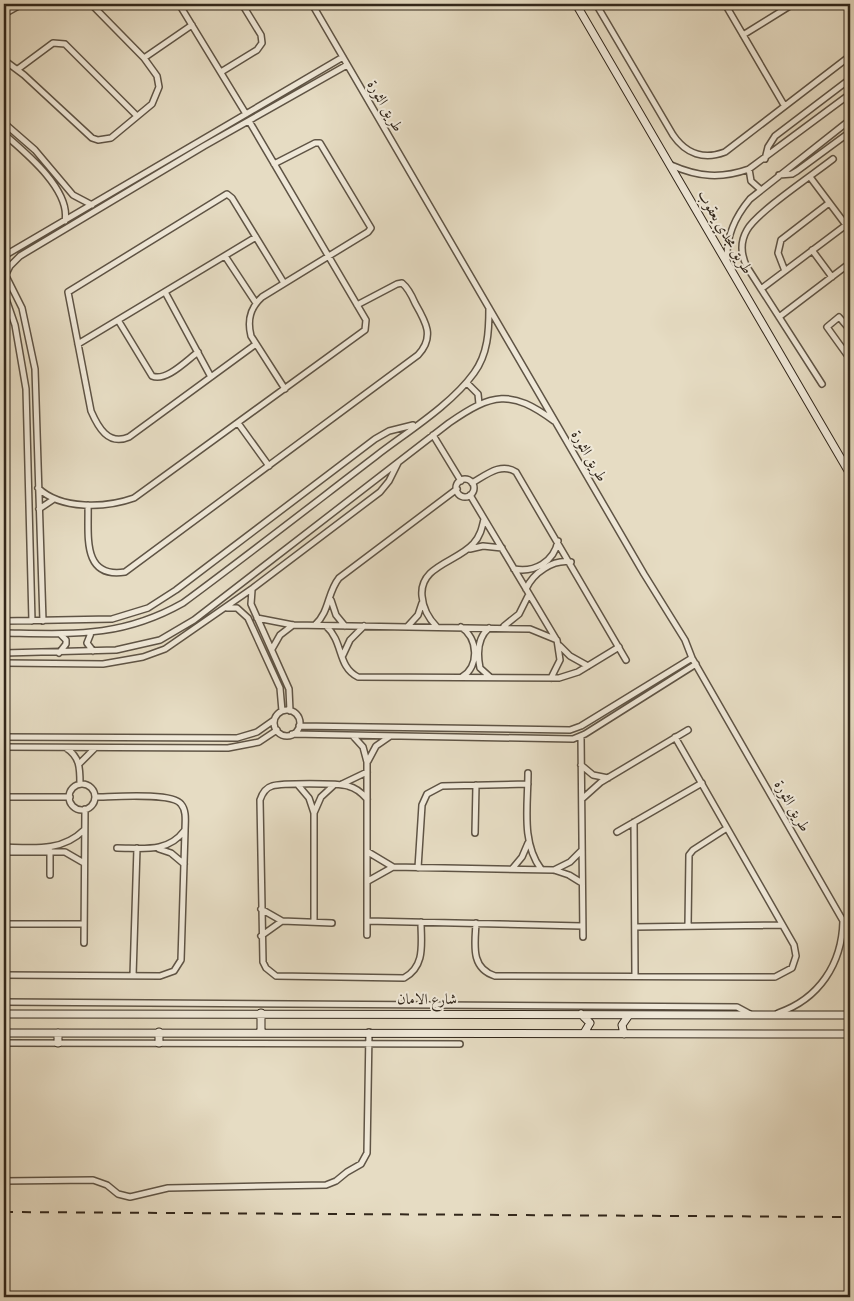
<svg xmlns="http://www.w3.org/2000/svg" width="854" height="1301" font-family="'Libre Bodoni',Amiri,serif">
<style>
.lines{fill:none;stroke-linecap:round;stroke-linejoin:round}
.street-casing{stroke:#5f5445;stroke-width:8}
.secondary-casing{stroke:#32271b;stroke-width:9}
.street{stroke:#efe8d8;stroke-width:5}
.secondary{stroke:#efe8d8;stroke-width:7}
.rail{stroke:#32271b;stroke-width:2;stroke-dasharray:9 9;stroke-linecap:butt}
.labels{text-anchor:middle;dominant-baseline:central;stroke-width:4;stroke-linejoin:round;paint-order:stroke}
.street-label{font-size:15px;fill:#32271b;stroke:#efe8d8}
</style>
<rect width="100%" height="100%" fill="#e6dcc3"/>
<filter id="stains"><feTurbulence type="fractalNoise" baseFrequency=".004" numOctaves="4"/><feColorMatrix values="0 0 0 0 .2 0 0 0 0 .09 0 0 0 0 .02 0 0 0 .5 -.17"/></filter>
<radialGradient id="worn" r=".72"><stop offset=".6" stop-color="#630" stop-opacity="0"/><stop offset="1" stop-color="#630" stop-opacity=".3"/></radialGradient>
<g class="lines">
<defs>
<path id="street" d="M 179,4 L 246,114
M 312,4 L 644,574 L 685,640 L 692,658 L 850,933
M 596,4 L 673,135 C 686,154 704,160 725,152 L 850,56
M 725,4 L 784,105
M 4,14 L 22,4
M 743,35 L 793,4
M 144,58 L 192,25
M 4,60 L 24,75 L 92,138 L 98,140 L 111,138 L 152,104 L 159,87 L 157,76 L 144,58 L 91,4
M 18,69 L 53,43 L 65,44 L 137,116
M 221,72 L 257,50 L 262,43 L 261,35 L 242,4
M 4,123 L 35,150 L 73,195 L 92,205
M 4,134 C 26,153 71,190 65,221
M 765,159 L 768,147 L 775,136 L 850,79
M 274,164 L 315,143 L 320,143 L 371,228 L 368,232 L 262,297 C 250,308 247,320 251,336 L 285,389
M 671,165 C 698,177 721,179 749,169 L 850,94
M 749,169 L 751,181 L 760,189
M 779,175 L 792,174 L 797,171 L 850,132
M 810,177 L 846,225
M 812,250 L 832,277
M 4,256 L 343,57
M 225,256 L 256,303
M 727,261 C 726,237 734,218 750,199 L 850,120
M 785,271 L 778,253 L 781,240 L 829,203
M 4,272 L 22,308 L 35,369 L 43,621
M 6,274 L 10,266 L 20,256 L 204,146 L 347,65
M 761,289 L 850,222
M 165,292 L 211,377
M 4,293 L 15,325 L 26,389 L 32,621
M 779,317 L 850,263
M 118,320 L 152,376 C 166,382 186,361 198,352
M 850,330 L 839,317 L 827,327 L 850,359
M 78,344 L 256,237
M 256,344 L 129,437 C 108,446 98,427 91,411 L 68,292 L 227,194 L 232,198 L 284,283
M 467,383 L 478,394 L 479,404
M 822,384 L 747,267 C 741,255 740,242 747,230 C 757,212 814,174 833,159
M 238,423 L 269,466
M 433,435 L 461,481
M456 488a9 9 0 1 1 18 0a9 9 0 1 1-18 0Z
M 472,483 C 486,475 501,462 516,472 L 626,660
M 38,488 C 61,510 106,508 134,498 L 365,330 L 366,320 L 249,121
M 470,495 L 556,639
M 88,505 C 89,534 81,579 125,572 L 418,355 C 435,337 426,322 415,303 C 412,296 408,288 402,283 L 397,284 L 357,305
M 39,509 L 54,499
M 470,549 L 483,546 L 502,548
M 514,569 C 534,573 554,562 558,541
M 526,589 C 533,573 553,559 571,562
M 252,590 L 251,604 L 289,689 L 290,711
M 331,600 L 336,615 L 345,626
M 227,608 L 237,608 L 248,618 L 280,688 L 282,711
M 257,618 L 293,625 L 530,629 L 557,640 L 560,660 L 551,678
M 4,621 L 112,619 L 148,608 L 176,590 L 375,439 L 389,431 L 413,425
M 315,625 C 330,611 327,593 339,578 L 457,489
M 326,626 C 344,642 337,667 358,677 L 559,678 L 578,672 L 619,647
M 408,626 L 418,615 L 422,603
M 504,626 L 519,614 L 529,594
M 437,627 C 428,618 423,609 422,596 C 419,566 457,562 473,544 C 480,537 482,528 484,519
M 461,627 C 478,638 480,666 462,677
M 489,628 C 477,638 477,653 480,668 L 490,677
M 4,633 C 72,634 121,638 183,603 C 248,555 312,505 376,456 C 407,432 451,405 474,373 C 488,354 489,331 489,308
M 91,633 L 87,643 L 93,651
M 560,646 L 570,656 L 588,666
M 272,649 L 280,635 L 293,625
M 4,653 L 116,650 L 160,640 L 194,620 L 449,423 C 492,393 511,389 554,421
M 59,653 L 66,644 L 66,640 L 60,634
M 343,655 L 350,640 L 364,626
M 4,663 L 103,664 L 143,657 L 165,649 L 253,588 L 380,492 L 389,481 L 398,463
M274 723a13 13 0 1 1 26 0a13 13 0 1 1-26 0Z
M 299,726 L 570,730 L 581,726 L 692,658
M 292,734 L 573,739 L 585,734 L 696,664
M 353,736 L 363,747 L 367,762 L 367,935
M 581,736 L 583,937
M 4,737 L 237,738 L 257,732 L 274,720
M 4,747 L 228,748 L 259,742 L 277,730
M 66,748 C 80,757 80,768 80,784
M 368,761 L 376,746 L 389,737
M 80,763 L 95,748
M 581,765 L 593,775 L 608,778
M 528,773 C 528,805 521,842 541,869
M 342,784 L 367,772
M69 797a13 13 0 1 1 26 0a13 13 0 1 1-26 0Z
M 298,785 L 309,798 L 314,813 L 314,922
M 4,797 L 70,797
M 367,799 C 362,793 356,788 348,786 C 338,783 281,783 272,786 C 265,788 262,794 260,800 L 263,962 L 266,968 L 276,976 L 404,978 C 426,966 421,943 421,922
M 582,799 L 601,782 L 688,730
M 314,813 L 321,797 L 334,785
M 634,822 L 635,975
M 617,832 L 702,783
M 475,833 L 476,785
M 4,847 C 33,848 62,852 84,830
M 117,848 C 142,848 168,853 184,831
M 159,849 L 171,853 L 184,864
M 4,852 L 65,852 L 84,863
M 368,852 L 393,867 L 554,870 L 569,875 L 582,883
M 418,868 L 422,805 L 427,794 L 442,786 L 528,784
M 512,869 L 522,857 L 528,843
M 554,870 L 570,862 L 582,850
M 50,875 L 50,851
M 368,881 L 393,867
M 261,909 L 282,921 L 332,923
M 367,921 L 582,926
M 476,923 C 475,944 470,968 495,976 L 775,977 L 792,968 L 796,956 L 794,945 L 675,737
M 4,924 L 84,924
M 688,926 L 689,855 L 693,850 L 727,828
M 635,927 L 782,925
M 261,936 L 282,921
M 84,943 L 85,809
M 4,975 L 160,976 L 174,971 L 181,960 L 185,831 C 185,822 187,811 181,804 C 172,792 111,797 95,797
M 133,976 L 137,848
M 4,1002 L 737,1007 L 750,1014
M 778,1013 C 819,999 842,964 843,921
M 4,1043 L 460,1044
M 4,1181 L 93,1180 L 107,1185 L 118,1194 L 130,1197 L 168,1188 L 326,1185 L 336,1181 L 347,1172 L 361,1164 L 367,1153 L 369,1032"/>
<path id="secondary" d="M 576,4 L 850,474
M 261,1013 L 261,1032
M 4,1014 L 850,1015
M 581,1014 L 590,1023 L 584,1033
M 159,1032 L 159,1043
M 4,1033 L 850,1034
M 624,1034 L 622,1025 L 629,1015
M 58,1043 L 58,1033"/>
</defs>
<use href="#street" class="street-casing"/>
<use href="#secondary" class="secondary-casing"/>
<use href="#street" class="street"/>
<use href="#secondary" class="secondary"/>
<path class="rail" d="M 4,1212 L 850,1217"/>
</g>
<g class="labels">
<g class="street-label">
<text transform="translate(385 106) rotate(60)">طريق الثورة</text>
<text transform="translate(725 232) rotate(60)">طريق مجدي يعقوب</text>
<text transform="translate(589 456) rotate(60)">طريق الثورة</text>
<text transform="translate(792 806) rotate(60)">طريق الثورة</text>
<text x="427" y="999">شارع الامان</text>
</g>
</g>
<rect width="854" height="1301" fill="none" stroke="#e6dcc3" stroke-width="20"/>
<rect x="5" y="5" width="844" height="1291" fill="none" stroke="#32271b" stroke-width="2.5"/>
<rect x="10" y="10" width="834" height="1281" fill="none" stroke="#32271b"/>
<rect width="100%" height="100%" filter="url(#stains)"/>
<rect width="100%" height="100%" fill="url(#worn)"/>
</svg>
